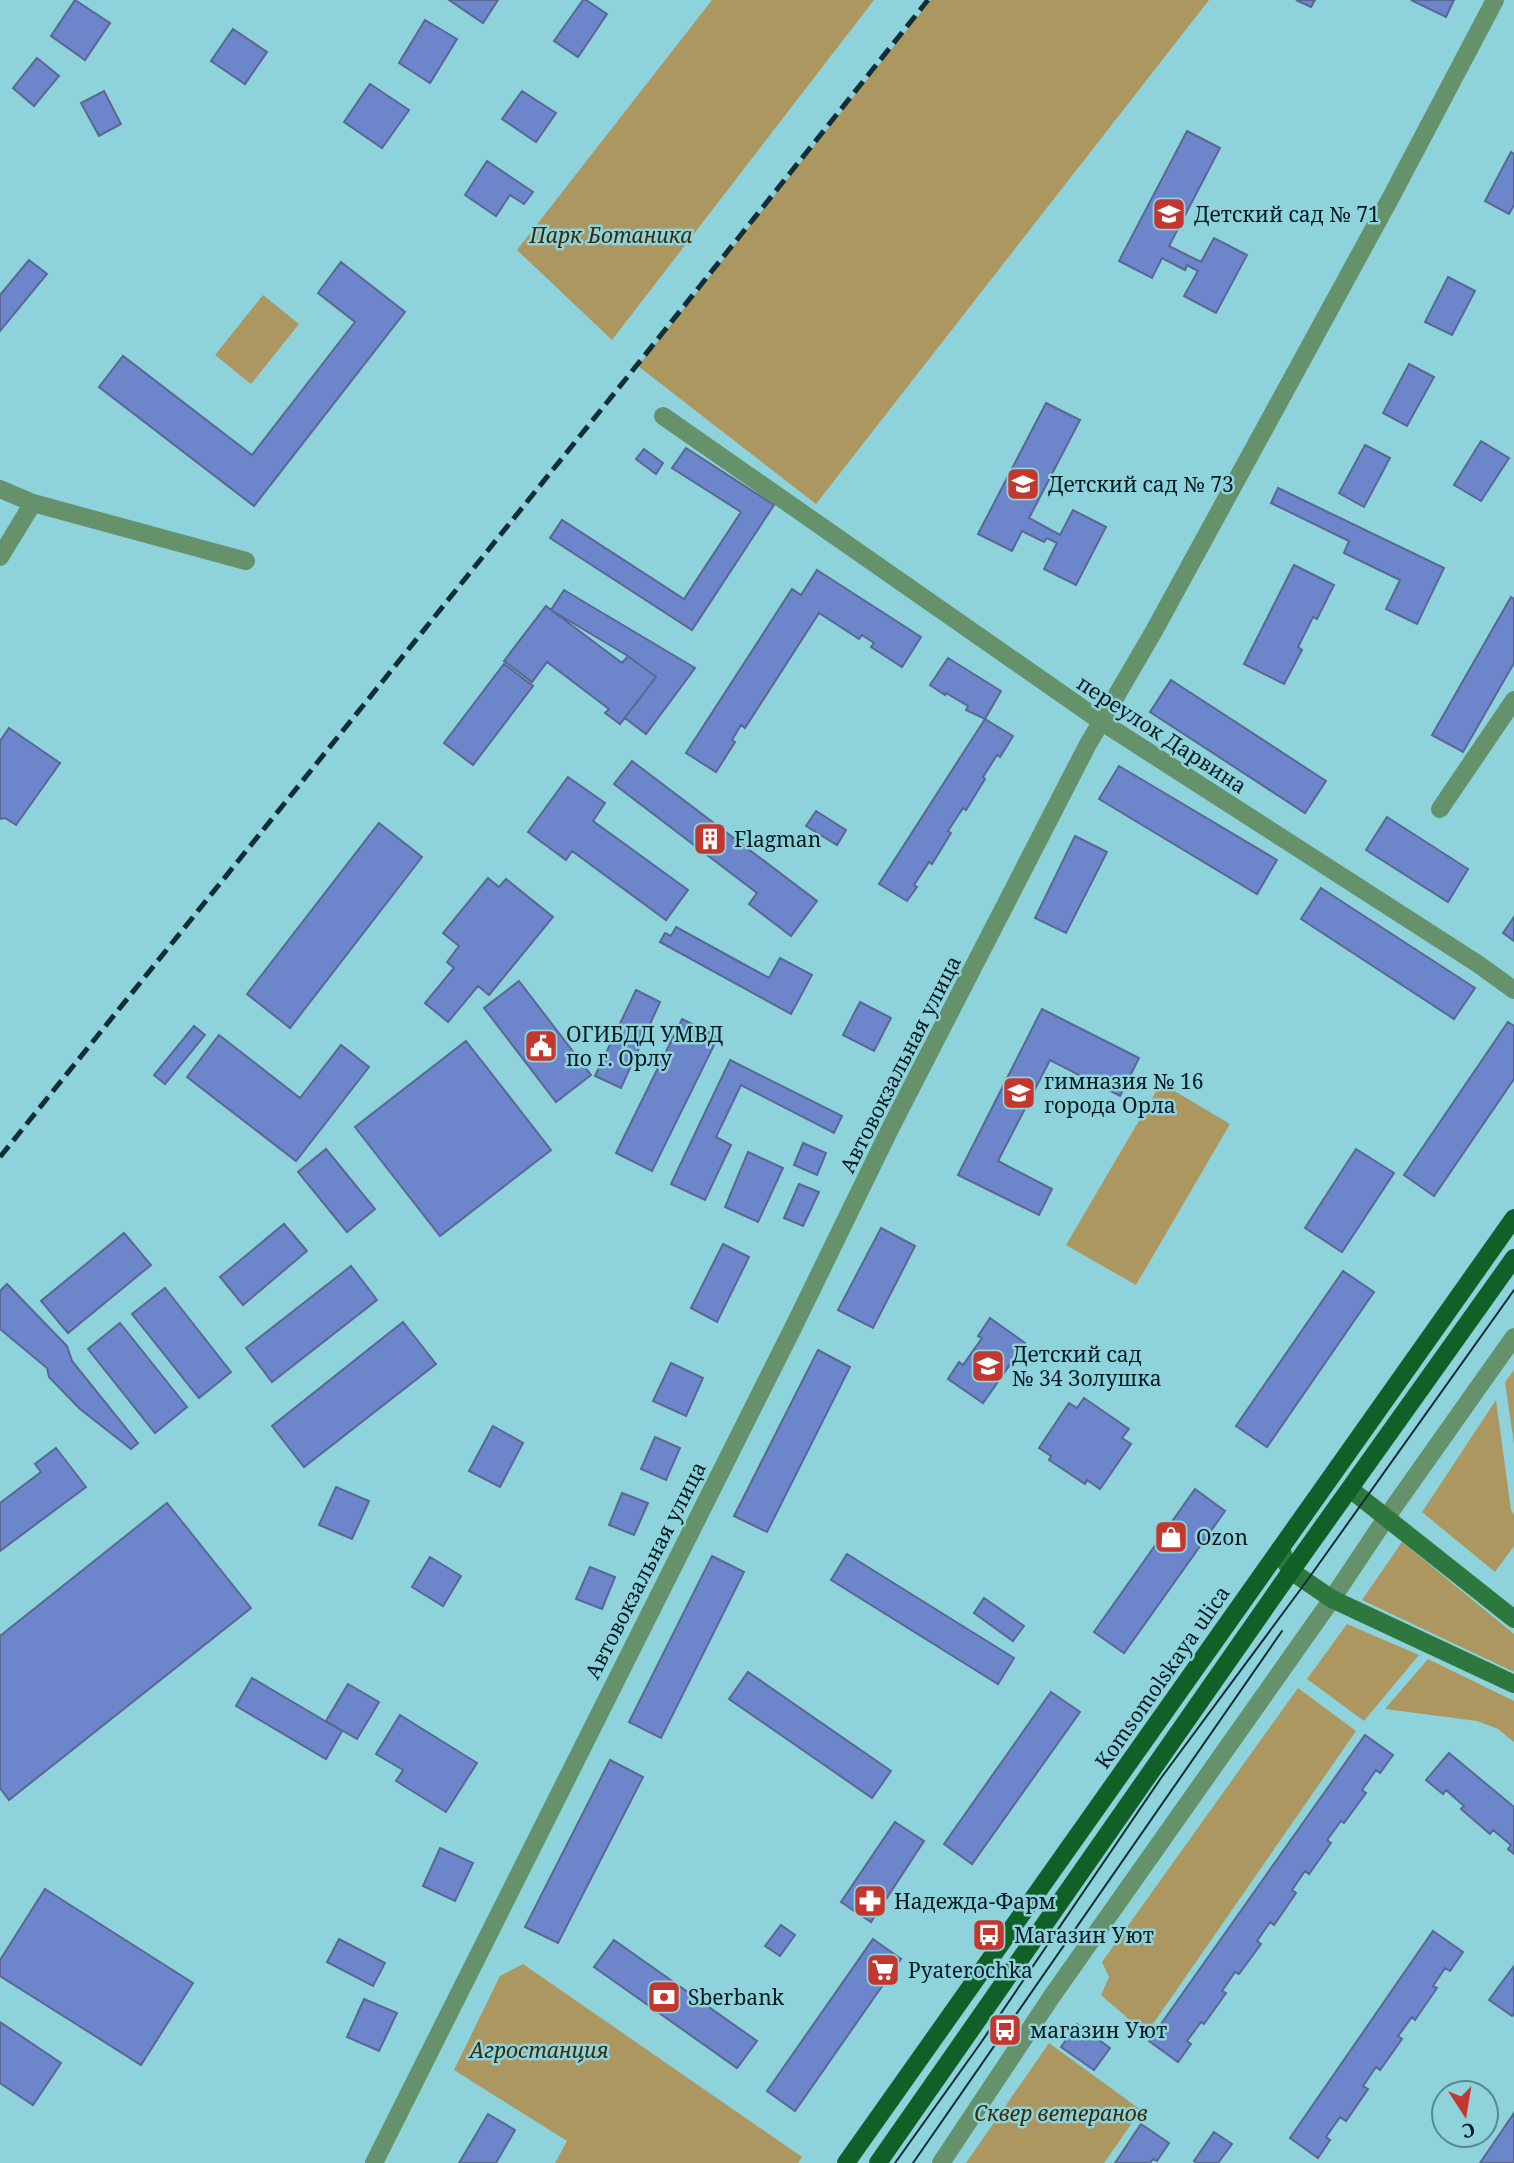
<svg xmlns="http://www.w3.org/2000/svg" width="1514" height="2163" font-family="'Noto Serif',serif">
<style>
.green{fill:#ad9761}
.building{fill:#6d86cb;stroke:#586892;stroke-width:2}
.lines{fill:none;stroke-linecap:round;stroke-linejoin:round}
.minor{stroke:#65926b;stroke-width:18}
.tertiary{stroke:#65926b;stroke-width:18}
.secondary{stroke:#2e773e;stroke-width:18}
.primary{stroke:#116028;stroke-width:18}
.tram{stroke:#102f34;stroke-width:2}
.rail{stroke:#102f34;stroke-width:5;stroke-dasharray:14 7;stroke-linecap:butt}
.labels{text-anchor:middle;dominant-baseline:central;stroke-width:5;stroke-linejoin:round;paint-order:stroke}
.poi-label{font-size:21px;fill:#001b1f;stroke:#8ed2dc;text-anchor:start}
.park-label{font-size:21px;font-style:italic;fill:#392b05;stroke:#8ed2dc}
.street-label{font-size:21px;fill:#001b1f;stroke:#8ed2dc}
</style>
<rect width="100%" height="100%" fill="#8ed2dc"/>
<path class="green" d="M 712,0 L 874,0 L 612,340 L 517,250 Z
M 931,0 L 1209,0 L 816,504 L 638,366 Z
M 263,295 L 299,324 L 251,384 L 215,355 Z
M 1161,1083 L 1230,1124 L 1136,1285 L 1066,1245 Z
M 1514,1370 L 1514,1444 L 1505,1382 Z
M 1496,1400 L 1511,1510 L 1514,1515 L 1514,1546 L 1495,1572 L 1422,1512 Z
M 1402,1542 L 1514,1634 L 1514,1672 L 1362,1600 Z
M 1347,1624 L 1419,1655 L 1364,1721 L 1307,1679 Z
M 1428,1659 L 1514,1701 L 1514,1742 L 1498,1729 L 1477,1721 L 1385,1709 Z
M 1298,1688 L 1356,1731 L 1146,2034 L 1101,1995 L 1109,1977 L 1102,1962 Z
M 523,1964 L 802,2157 L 798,2163 L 555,2163 L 567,2141 L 454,2070 L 500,1976 Z
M 1049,2043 L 1141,2110 L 1104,2163 L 966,2163 Z"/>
<path class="building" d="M 75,0 L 110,23 L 85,60 L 51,36 Z
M 449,0 L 498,0 L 483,23 Z
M 583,0 L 586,0 L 607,14 L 578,57 L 554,41 Z
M 1296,0 L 1315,0 L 1311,7 Z
M 1411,0 L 1454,0 L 1446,17 Z
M 425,20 L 457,39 L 430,83 L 399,63 Z
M 233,29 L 267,52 L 245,84 L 211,61 Z
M 37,58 L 59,76 L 34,106 L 13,88 Z
M 370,84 L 409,110 L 382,148 L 344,122 Z
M 104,91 L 121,124 L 99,136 L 81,103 Z
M 522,91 L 556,113 L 536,142 L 502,119 Z
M 1187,131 L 1220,148 L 1169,246 L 1201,262 L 1214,238 L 1247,255 L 1216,313 L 1184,296 L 1198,271 L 1187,265 L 1185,270 L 1162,258 L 1152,278 L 1119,261 Z
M 1511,152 L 1514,154 L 1514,205 L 1509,214 L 1485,201 Z
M 487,161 L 533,192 L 524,204 L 510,195 L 496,216 L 465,195 Z
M 29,260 L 47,274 L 0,331 L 0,295 Z
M 341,262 L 405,312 L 254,506 L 99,387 L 123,356 L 252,455 L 355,322 L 318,293 Z
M 1448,277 L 1475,291 L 1452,335 L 1425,322 Z
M 1409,364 L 1434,377 L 1407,426 L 1383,413 Z
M 1046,403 L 1080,420 L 1029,518 L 1060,535 L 1073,510 L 1106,527 L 1076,585 L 1044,569 L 1057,543 L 1047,538 L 1044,542 L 1022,531 L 1012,551 L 978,534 Z
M 1481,441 L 1509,458 L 1481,501 L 1454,485 Z
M 1365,445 L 1390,458 L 1364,507 L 1339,493 Z
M 686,448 L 774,505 L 692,630 L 550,538 L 562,520 L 684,599 L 741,512 L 672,468 Z
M 644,449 L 663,463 L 656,474 L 636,459 Z
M 1278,488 L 1444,568 L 1417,624 L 1386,609 L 1400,580 L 1344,553 L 1349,541 L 1271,503 Z
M 1294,565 L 1334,585 L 1317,619 L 1313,617 L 1298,647 L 1302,650 L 1284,684 L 1244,664 Z
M 817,570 L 921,637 L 902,667 L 871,647 L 874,643 L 862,635 L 859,639 L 819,613 L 745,728 L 741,725 L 732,740 L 735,742 L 716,772 L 686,753 L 792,589 L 801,595 Z
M 564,590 L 695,668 L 646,734 L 625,718 L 656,677 L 628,656 L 551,610 Z
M 1511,597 L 1514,599 L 1514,663 L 1463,752 L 1432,735 Z
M 546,606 L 622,663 L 628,656 L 656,677 L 620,724 L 605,713 L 609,709 L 547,662 L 532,682 L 504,661 Z
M 948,658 L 1001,691 L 985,719 L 966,710 L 968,706 L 946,693 L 945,695 L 930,685 Z
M 504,664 L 533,686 L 473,765 L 444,743 Z
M 1171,680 L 1326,781 L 1305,813 L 1150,712 Z
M 985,719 L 1013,736 L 1000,757 L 997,755 L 983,777 L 985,779 L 966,810 L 963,808 L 948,831 L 951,833 L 932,864 L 929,862 L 914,885 L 917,887 L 907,901 L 879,884 Z
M 9,728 L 60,763 L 16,825 L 5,818 L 0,819 L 0,741 Z
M 632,761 L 817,901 L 791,936 L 749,904 L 757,893 L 614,784 Z
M 1119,766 L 1277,860 L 1257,894 L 1099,799 Z
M 568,777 L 605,803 L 593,821 L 688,890 L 666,920 L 572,851 L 566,860 L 528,832 Z
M 816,811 L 846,830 L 837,845 L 806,826 Z
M 1387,817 L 1468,869 L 1448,902 L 1366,850 Z
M 379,823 L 422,857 L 290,1028 L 247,994 Z
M 1075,836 L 1107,852 L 1066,933 L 1035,918 Z
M 488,878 L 499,887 L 506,879 L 553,917 L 489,995 L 478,986 L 448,1022 L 425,1003 L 454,968 L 447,962 L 459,946 L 443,933 Z
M 1321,888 L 1475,988 L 1454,1019 L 1301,919 Z
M 1514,917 L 1514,941 L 1503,933 Z
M 676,927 L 769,978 L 780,958 L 812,975 L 791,1014 L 660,942 L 665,933 L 671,936 Z
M 519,981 L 591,1075 L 556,1102 L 484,1008 Z
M 636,990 L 660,1002 L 621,1088 L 595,1076 Z
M 860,1002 L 891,1018 L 874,1051 L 843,1035 Z
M 1042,1009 L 1139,1058 L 1120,1096 L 1050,1060 L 998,1161 L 1052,1189 L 1039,1215 L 958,1175 Z
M 682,1019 L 718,1037 L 652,1171 L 616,1153 Z
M 1508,1022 L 1514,1026 L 1514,1079 L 1434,1196 L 1404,1175 Z
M 194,1026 L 205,1035 L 165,1084 L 154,1075 Z
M 219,1035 L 300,1098 L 341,1045 L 369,1067 L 296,1161 L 187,1077 Z
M 466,1041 L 551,1150 L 440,1236 L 355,1127 Z
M 730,1060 L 842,1116 L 834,1133 L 741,1085 L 716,1137 L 731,1145 L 705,1200 L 671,1184 Z
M 803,1143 L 826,1153 L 817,1175 L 794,1165 Z
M 326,1149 L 375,1209 L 347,1232 L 298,1172 Z
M 1356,1149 L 1394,1173 L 1342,1252 L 1305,1228 Z
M 748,1152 L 783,1168 L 758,1222 L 725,1207 Z
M 799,1184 L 819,1192 L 803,1226 L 784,1218 Z
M 284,1224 L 307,1251 L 243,1305 L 220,1277 Z
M 881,1228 L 915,1246 L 873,1328 L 838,1310 Z
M 124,1233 L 151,1265 L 68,1333 L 41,1301 Z
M 723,1244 L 749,1257 L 717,1322 L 691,1308 Z
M 351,1266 L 377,1300 L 272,1382 L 246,1348 Z
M 1343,1271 L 1374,1292 L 1267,1447 L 1236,1426 Z
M 7,1284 L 67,1346 L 72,1361 L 138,1443 L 131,1449 L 80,1409 L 49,1377 L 47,1368 L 0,1329 L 0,1291 Z
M 165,1288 L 231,1372 L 199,1398 L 132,1314 Z
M 990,1318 L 1025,1343 L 983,1403 L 948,1379 L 959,1362 L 963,1365 L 982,1338 L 978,1336 Z
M 403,1322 L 436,1364 L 304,1467 L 272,1426 Z
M 120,1323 L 187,1407 L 155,1433 L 88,1349 Z
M 818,1350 L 850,1367 L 767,1532 L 734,1516 Z
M 671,1363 L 703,1378 L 686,1416 L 653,1401 Z
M 1084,1398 L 1129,1429 L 1122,1438 L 1131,1444 L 1100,1489 L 1087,1480 L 1085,1484 L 1049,1460 L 1051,1456 L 1039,1448 L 1069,1403 L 1077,1408 Z
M 493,1426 L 523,1443 L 500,1487 L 469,1471 Z
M 655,1437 L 680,1448 L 666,1480 L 641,1469 Z
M 56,1448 L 86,1487 L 0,1551 L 0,1503 L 41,1472 L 35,1464 Z
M 336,1487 L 369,1501 L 352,1539 L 319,1525 Z
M 1195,1489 L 1225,1511 L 1124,1653 L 1094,1632 Z
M 622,1493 L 648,1503 L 634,1535 L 609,1525 Z
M 167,1503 L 251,1608 L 9,1800 L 0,1788 L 0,1636 Z
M 847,1554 L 1014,1658 L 998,1684 L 831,1580 Z
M 712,1556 L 744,1572 L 661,1738 L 629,1722 Z
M 430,1557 L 461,1576 L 443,1606 L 412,1587 Z
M 590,1567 L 615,1577 L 602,1609 L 576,1599 Z
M 984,1598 L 1024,1626 L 1013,1641 L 974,1613 Z
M 748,1672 L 891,1771 L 872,1798 L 729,1699 Z
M 252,1678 L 342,1731 L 326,1759 L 236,1706 Z
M 348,1684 L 379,1702 L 357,1739 L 326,1721 Z
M 1051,1692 L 1080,1712 L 972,1864 L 944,1844 Z
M 400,1715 L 477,1763 L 446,1812 L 396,1781 L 403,1770 L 376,1754 Z
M 1365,1735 L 1393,1755 L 1380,1773 L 1376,1770 L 1362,1790 L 1366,1793 L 1344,1823 L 1341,1821 L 1327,1840 L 1331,1843 L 1309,1874 L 1305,1871 L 1292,1890 L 1296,1893 L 1274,1925 L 1270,1922 L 1257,1941 L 1261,1944 L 1239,1974 L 1235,1972 L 1222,1991 L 1226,1993 L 1204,2024 L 1201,2022 L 1187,2041 L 1191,2044 L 1178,2062 L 1149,2041 Z
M 1449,1753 L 1514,1807 L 1514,1854 L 1508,1849 L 1511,1845 L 1493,1830 L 1490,1834 L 1461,1809 L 1464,1806 L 1446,1790 L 1443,1794 L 1426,1780 Z
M 610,1760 L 643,1777 L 558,1943 L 525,1927 Z
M 895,1822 L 924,1841 L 871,1922 L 841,1902 Z
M 440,1848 L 473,1863 L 455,1901 L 423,1886 Z
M 45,1889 L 193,1983 L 141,2065 L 0,1976 L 0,1960 Z
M 781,1925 L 795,1935 L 780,1956 L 765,1946 Z
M 1433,1931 L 1463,1952 L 1450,1971 L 1445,1968 L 1433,1986 L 1437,1988 L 1415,2020 L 1412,2017 L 1398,2036 L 1402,2039 L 1380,2070 L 1376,2067 L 1363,2086 L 1368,2089 L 1346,2121 L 1340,2117 L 1326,2137 L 1330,2140 L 1318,2158 L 1290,2138 Z
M 339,1939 L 385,1963 L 373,1986 L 327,1962 Z
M 873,1939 L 901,1959 L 795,2111 L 767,2091 Z
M 614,1940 L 757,2041 L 737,2068 L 594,1967 Z
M 1514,1966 L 1514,2014 L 1512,2016 L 1489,2000 Z
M 364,1999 L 397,2013 L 379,2051 L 347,2037 Z
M 0,2022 L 61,2063 L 33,2105 L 0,2083 Z
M 1077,2024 L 1110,2048 L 1094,2070 L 1061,2047 Z
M 1514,2113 L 1514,2163 L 1480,2163 Z
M 488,2114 L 515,2130 L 496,2163 L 459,2163 Z
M 1141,2124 L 1169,2143 L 1157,2161 L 1153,2159 L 1150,2163 L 1115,2163 Z
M 1214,2132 L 1232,2144 L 1218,2163 L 1197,2163 L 1194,2161 Z"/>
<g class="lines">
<path class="minor" d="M 663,416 L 1102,722
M 0,489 L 33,503 L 246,561
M 0,557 L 33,503
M 1440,809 L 1514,700
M 941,2163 L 1052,1996 L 1332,1599 L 1386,1518 L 1514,1337"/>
<path class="tertiary" d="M 1102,722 L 1478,964 L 1514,990
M 374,2163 L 793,1328 L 891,1127 L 1087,746 L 1154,631 L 1390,199 L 1495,0"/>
<path class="secondary" d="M 1350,1489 L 1514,1619
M 1281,1548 L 1285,1561 L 1291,1571 L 1332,1599 L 1514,1684"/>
<path class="primary" d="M 846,2163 L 1514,1218
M 878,2163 L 1291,1571 L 1514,1258"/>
<path class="tram" d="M 895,2163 L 980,2044 L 1161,1778 L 1306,1582 L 1514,1290
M 913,2163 L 1282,1631"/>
<path class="rail" d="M 0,1157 L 629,375 L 928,0"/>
</g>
<defs>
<symbol id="school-square" viewBox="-11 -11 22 22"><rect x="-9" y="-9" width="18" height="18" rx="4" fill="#c4372e" stroke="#8ed2dc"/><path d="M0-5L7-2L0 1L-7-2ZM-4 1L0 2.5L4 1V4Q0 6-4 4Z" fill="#fff"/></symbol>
<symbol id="building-square" viewBox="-11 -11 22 22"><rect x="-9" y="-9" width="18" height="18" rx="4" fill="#c4372e" stroke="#8ed2dc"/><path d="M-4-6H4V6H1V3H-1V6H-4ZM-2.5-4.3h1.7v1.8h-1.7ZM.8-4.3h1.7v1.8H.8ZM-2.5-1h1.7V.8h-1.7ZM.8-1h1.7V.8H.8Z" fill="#fff"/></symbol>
<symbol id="civic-square" viewBox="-11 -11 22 22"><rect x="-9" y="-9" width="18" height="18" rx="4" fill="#c4372e" stroke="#8ed2dc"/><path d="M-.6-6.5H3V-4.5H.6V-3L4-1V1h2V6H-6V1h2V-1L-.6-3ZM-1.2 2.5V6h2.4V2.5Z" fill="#fff"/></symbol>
<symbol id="shop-square" viewBox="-11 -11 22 22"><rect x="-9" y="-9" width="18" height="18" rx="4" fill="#c4372e" stroke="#8ed2dc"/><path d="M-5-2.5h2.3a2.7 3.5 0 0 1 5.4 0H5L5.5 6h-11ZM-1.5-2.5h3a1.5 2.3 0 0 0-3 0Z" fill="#fff"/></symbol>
<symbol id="pharmacy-square" viewBox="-11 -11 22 22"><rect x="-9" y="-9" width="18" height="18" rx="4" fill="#c4372e" stroke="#8ed2dc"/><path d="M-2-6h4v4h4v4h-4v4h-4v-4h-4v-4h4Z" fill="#fff"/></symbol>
<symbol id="bus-square" viewBox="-11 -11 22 22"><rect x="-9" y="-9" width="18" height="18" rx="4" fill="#c4372e" stroke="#8ed2dc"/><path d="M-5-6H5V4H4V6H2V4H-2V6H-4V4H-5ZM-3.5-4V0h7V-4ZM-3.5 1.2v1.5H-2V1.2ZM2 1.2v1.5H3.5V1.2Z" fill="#fff"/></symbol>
<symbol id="supermarket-square" viewBox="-11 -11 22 22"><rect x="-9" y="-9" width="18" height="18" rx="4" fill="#c4372e" stroke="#8ed2dc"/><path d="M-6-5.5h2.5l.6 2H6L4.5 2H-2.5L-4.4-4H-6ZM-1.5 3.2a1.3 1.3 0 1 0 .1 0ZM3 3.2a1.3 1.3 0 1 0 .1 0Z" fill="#fff"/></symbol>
<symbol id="bank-square" viewBox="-11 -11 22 22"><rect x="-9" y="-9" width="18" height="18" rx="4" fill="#c4372e" stroke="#8ed2dc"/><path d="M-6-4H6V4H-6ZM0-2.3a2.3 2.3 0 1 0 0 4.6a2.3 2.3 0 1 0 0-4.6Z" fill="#fff"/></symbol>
</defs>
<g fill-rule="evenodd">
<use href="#school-square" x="1150" y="195" width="38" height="38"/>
<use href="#school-square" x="1004" y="465" width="38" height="38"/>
<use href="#building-square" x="691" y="820" width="38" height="38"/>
<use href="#civic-square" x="522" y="1027" width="38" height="38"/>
<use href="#school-square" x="1000" y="1074" width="38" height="38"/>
<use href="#school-square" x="969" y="1347" width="38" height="38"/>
<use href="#shop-square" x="1152" y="1518" width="38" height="38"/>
<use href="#pharmacy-square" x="851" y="1882" width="38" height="38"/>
<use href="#bus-square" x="970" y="1916" width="38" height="38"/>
<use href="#supermarket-square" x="864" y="1951" width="38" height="38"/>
<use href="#bank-square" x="645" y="1978" width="38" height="38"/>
<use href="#bus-square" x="986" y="2011" width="38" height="38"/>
</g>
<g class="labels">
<g class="poi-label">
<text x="1194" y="214">Детский сад № 71</text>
<text x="1048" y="484">Детский сад № 73</text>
<text x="734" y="839">Flagman</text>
<text x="566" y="1034">ОГИБДД УМВД<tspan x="566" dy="24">по г. Орлу</tspan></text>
<text x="1044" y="1081">гимназия № 16<tspan x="1044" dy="24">города Орла</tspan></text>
<text x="1012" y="1354">Детский сад<tspan x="1012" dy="24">№ 34 Золушка</tspan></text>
<text x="1196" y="1537">Ozon</text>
<text x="894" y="1901">Надежда-Фарм</text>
<text x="1014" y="1935">Магазин Уют</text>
<text x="908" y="1970">Pyaterochka</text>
<text x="688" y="1997">Sberbank</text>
<text x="1030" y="2030">магазин Уют</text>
</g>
<g class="park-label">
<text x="611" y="235">Парк Ботаника</text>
<text x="539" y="2050">Агростанция</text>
<text x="1061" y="2113">Сквер ветеранов</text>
</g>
<g class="street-label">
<text transform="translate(1162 734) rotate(33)">переулок Дарвина</text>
<text transform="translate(900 1064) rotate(-63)">Автовокзальная улица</text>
<text transform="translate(645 1570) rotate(-63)">Автовокзальная улица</text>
<text transform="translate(1162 1677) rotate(-55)">Komsomolskaya ulica</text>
</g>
</g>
<g transform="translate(1465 2114) rotate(168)"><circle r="33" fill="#8ed2dc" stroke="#558990" stroke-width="2"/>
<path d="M0-5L12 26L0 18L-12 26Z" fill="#c4372e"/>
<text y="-10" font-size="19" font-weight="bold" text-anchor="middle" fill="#001b1f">С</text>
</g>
</svg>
